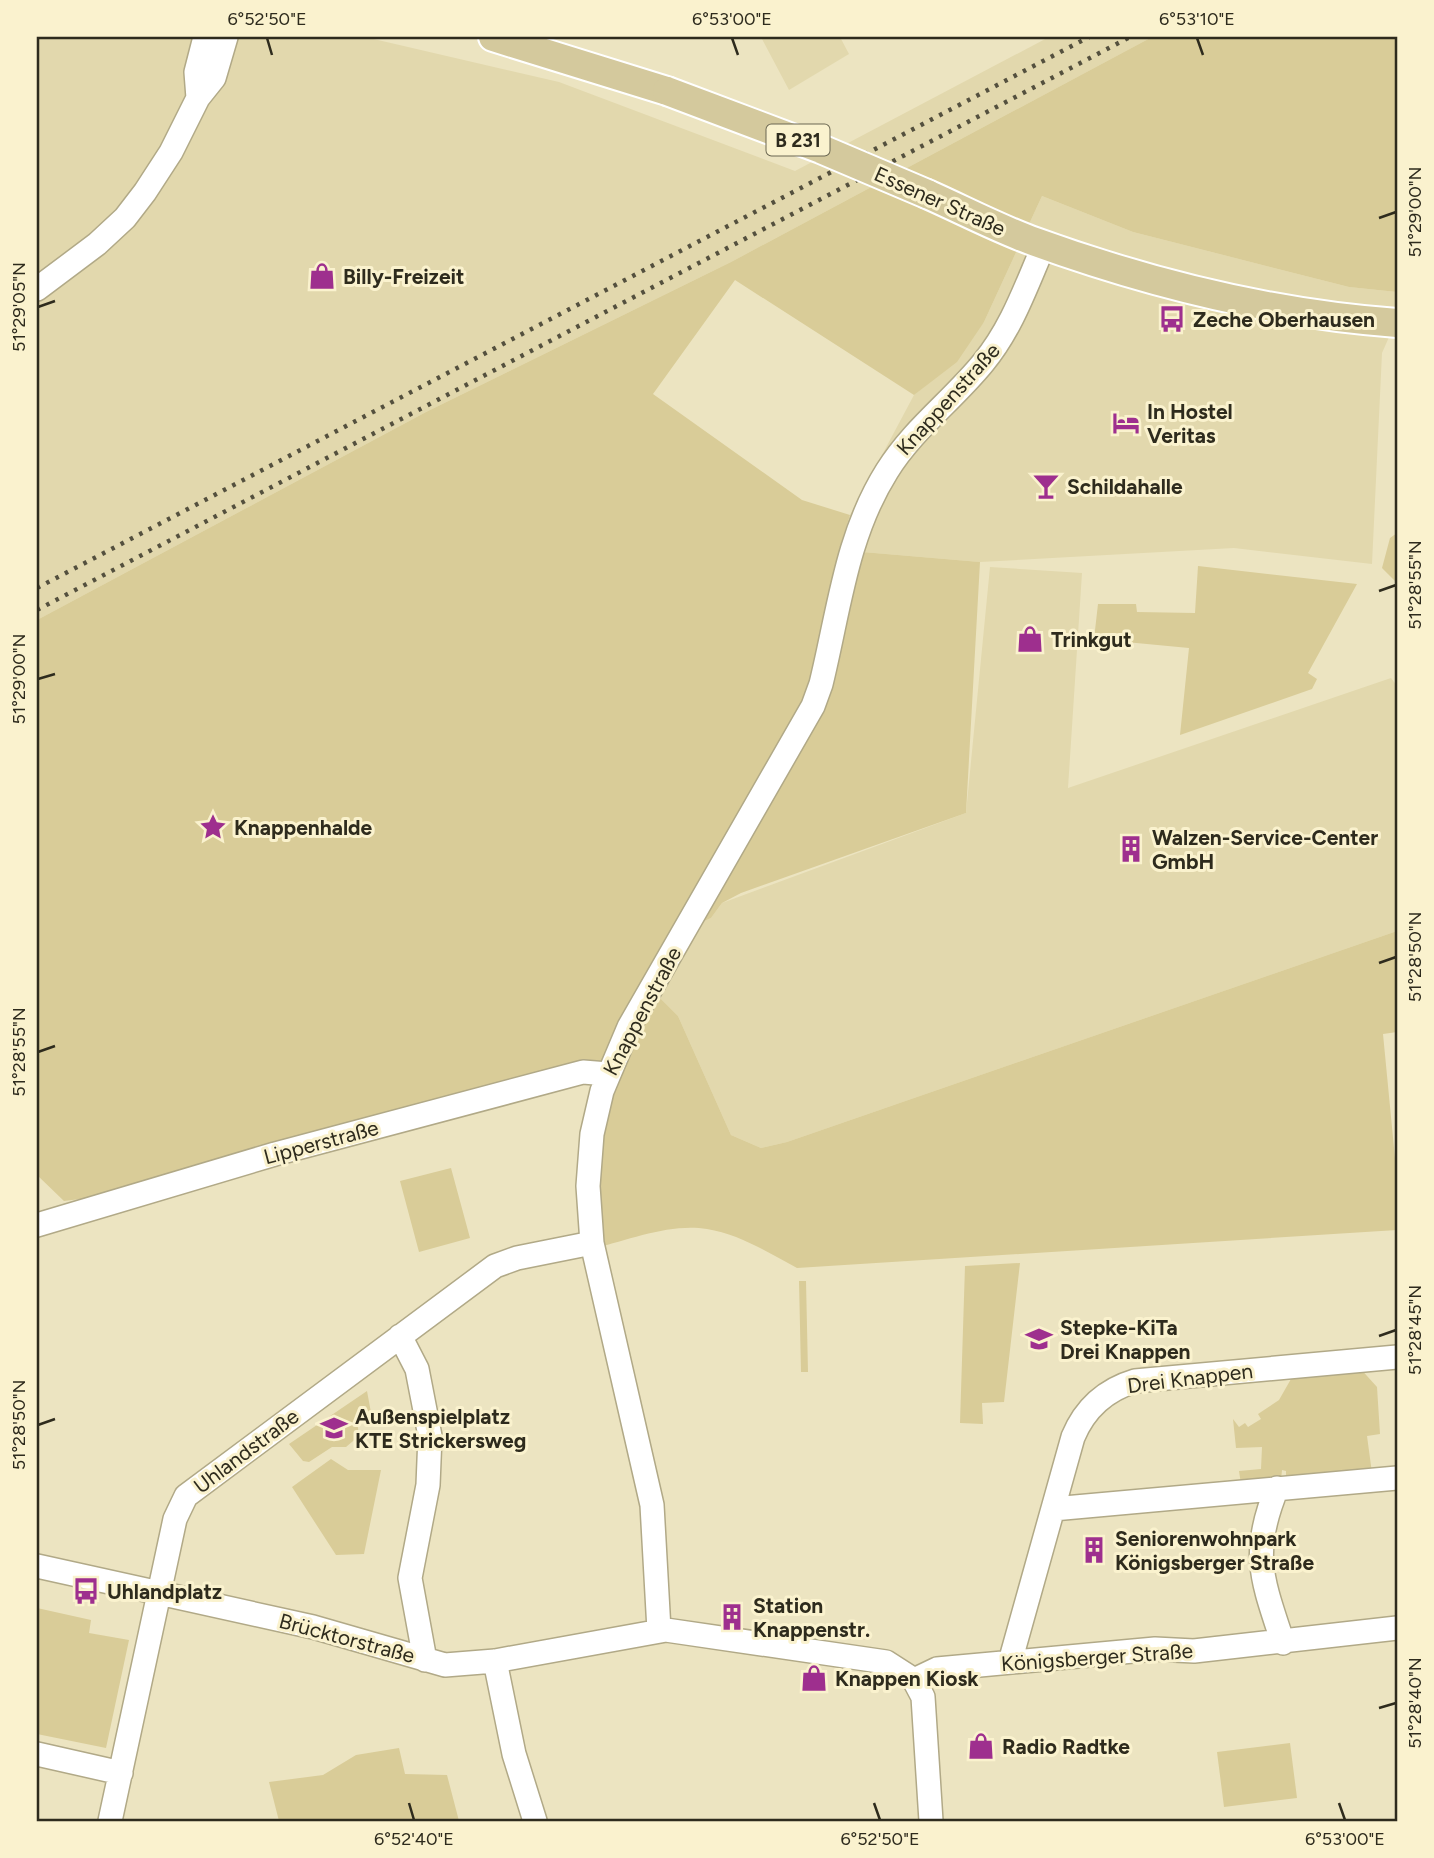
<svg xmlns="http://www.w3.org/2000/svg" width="1434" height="1858" font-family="Figtree,sans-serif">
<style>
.built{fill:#e2d8ad}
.green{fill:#d9cc98}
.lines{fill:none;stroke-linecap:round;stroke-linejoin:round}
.minor-casing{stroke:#b1a987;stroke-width:26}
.major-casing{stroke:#fff;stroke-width:32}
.minor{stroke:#fff;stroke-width:23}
.major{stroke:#d4c99d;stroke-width:28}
.rail{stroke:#54503e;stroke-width:4.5;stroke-dasharray:3.5 7;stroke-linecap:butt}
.major-bridge-casing{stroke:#fff;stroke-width:32;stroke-linecap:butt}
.major-bridge{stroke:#d4c99d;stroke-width:28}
.ticks{fill:none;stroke:#2e2b1d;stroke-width:2.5}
.labels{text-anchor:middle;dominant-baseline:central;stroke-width:6;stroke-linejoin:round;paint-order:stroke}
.shield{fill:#faf2ce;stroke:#6b6752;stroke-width:2}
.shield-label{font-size:19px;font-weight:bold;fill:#2e2b1d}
.street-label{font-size:21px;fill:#2e2b1d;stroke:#faf2ce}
.poi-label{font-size:21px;font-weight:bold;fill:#2e2b1d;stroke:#faf2ce;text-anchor:start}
.neatline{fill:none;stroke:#2e2b1d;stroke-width:2.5}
.ticks-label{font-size:18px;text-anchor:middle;fill:#2e2b1d}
</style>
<rect width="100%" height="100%" fill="#ece4c1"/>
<path class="built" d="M 37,37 L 365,37 L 559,82 L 795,171 L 1049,37 L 1152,37 L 731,262 L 426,412 L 37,620 Z
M 761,37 L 840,37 L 849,54 L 789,90 Z
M 1042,196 L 1133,232 L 1349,287 L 1397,292 L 1397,319 L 1382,353 L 1372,564 L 1234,548 L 980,562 L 839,550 L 850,515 L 914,395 L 933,379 L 984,322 Z
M 990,567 L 1082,573 L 1068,788 L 1391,678 L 1397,686 L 1397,931 L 787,1142 L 761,1148 L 731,1135 L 678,1016 L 651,989 L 682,931 L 711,918 L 722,903 L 966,813 Z"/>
<path class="green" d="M 1152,37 L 1397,37 L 1397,292 L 1349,287 L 1133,232 L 1042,196 L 984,322 L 957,362 L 914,395 L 735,280 L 653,394 L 802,500 L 850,515 L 839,550 L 980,562 L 966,813 L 741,893 L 722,903 L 711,918 L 682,931 L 607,1072 L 161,1189 L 64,1201 L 37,1175 L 37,620 L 426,412 L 731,262 Z
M 1397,533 L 1397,583 L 1382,568 L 1390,538 Z
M 1198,566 L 1357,584 L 1308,673 L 1317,679 L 1312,689 L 1180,735 L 1189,648 L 1094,639 L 1098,604 L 1136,604 L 1137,612 L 1195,613 Z
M 1397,931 L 1397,1032 L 1383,1034 L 1397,1179 L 1397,1230 L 797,1268 C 769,1253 739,1234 707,1229 C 672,1223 630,1239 596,1248 L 594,1122 L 651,989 L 678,1016 L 731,1135 L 761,1148 L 787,1142 Z
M 451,1168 L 470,1238 L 419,1252 L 400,1181 Z
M 1020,1263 L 1004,1402 L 982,1403 L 983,1424 L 960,1423 L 965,1266 Z
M 799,1281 L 806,1281 L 808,1372 L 801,1372 Z
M 1358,1366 L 1377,1387 L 1380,1434 L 1367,1436 L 1372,1473 L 1286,1481 L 1286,1471 L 1282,1470 L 1281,1480 L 1241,1484 L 1239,1471 L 1261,1469 L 1262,1447 L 1236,1448 L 1233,1419 L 1239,1427 L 1245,1423 L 1248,1427 L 1261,1419 L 1258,1414 L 1279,1400 L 1295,1372 Z
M 367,1391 L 372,1418 L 357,1420 L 359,1436 L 346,1447 L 332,1447 L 309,1462 L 303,1461 L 289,1444 Z
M 331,1459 L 348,1470 L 381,1470 L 364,1554 L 336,1555 L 292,1487 Z
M 37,1608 L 91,1620 L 89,1633 L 129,1640 L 106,1748 L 37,1734 Z
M 1290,1743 L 1297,1798 L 1224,1807 L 1217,1752 Z
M 399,1748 L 405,1774 L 447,1775 L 459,1821 L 279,1821 L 269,1782 L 323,1775 L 356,1755 Z"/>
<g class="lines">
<defs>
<path id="minor" d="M 198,98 L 196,72 L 205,37
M 37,289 L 97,244 L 125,218 L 145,192 L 171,152 L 198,98 L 214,78 L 226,37
M 37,1225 L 275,1154 L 583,1072 L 608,1074
M 400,1336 L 417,1369 L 430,1436 L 428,1485 L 410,1578 L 425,1660
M 1277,1488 C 1250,1553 1262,1579 1283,1643
M 1053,1509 L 1397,1478
M 37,1566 L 313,1627 L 445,1665 L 495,1661 L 666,1630 L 886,1662 L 914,1680 L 923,1697 L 931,1821
M 659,1630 L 652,1505 L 592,1243 L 588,1186 L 592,1134 L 602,1091 L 629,1027 L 813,706 L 821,684 C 839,611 846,536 887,471 C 913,429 952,401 983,363 C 1012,328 1026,286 1044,245
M 495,1661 L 514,1754 L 535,1821
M 1010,1662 L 1073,1437 C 1085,1408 1105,1390 1135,1381 L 1397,1357
M 914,1680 L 937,1669 L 1155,1649 L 1194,1651 L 1397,1628
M 37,1754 L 121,1773
M 110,1821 L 175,1519 L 186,1496 L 495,1266 L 517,1258 L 592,1243"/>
<path id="major" d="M 493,37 L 667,91
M 927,194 C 961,209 995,227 1030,240 C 1148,283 1272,314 1397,323"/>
</defs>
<use href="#minor" class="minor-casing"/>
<use href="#major" class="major-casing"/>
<use href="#minor" class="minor"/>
<use href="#major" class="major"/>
<path class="rail" d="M 37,588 L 1089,37
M 37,610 L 1130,37"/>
<defs>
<path id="major-bridge" d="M 667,91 L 821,149 L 927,194"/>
</defs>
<use href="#major-bridge" class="major-bridge-casing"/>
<use href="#major-bridge" class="major-bridge"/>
</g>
<path class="ticks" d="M 267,38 L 272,55M 732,38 L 738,55M 1197,38 L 1203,55M 1379,218 L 1396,212M 38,307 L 55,301M 1379,591 L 1396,585M 38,679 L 55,674M 1379,963 L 1396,957M 38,1052 L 55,1046M 1379,1336 L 1396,1330M 38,1425 L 55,1419M 1379,1708 L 1396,1703M 409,1803 L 414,1820M 874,1803 L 880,1820M 1339,1803 L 1345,1820"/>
<defs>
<symbol id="shop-bare" viewBox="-9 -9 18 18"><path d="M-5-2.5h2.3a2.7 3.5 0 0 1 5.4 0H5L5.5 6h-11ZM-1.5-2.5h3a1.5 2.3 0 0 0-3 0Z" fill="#9e2f8e" stroke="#faf2ce" stroke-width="2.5" paint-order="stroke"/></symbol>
<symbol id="bus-bare" viewBox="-9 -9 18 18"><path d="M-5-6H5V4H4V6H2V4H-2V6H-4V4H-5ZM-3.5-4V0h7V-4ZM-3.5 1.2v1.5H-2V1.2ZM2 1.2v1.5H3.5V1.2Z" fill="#9e2f8e" stroke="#faf2ce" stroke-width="2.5" paint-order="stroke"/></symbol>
<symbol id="hotel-bare" viewBox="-9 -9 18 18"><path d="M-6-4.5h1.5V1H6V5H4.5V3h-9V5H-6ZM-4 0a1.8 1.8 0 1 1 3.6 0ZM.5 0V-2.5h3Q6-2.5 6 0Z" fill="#9e2f8e" stroke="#faf2ce" stroke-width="2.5" paint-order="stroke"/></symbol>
<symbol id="bar-bare" viewBox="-9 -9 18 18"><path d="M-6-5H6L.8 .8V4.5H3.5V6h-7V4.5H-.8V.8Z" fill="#9e2f8e" stroke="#faf2ce" stroke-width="2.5" paint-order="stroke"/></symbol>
<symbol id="sight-bare" viewBox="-9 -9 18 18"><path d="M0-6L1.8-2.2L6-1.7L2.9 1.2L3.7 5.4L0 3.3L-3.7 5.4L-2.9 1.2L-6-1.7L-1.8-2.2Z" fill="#9e2f8e" stroke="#faf2ce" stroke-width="2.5" paint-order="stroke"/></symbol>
<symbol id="building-bare" viewBox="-9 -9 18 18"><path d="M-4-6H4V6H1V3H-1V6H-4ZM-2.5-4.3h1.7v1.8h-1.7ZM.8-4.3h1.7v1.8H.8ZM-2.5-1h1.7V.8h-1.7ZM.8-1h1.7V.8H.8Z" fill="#9e2f8e" stroke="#faf2ce" stroke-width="2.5" paint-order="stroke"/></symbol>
<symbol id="school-bare" viewBox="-9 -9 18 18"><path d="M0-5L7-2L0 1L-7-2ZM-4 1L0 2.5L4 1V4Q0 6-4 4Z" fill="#9e2f8e" stroke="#faf2ce" stroke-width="2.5" paint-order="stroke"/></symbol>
</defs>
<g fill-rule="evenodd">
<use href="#shop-bare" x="303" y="257" width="38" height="38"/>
<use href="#bus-bare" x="1153" y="300" width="38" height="38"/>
<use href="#hotel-bare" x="1107" y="404" width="38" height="38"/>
<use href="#bar-bare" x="1027" y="467" width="38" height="38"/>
<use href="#shop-bare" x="1011" y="620" width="38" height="38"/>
<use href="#sight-bare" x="194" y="808" width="38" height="38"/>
<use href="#building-bare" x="1112" y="830" width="38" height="38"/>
<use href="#school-bare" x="1020" y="1320" width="38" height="38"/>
<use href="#school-bare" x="315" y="1409" width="38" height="38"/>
<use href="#building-bare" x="1075" y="1531" width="38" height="38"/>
<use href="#bus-bare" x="67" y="1572" width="38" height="38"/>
<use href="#building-bare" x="713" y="1598" width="38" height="38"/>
<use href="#shop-bare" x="795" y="1659" width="38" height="38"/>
<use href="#shop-bare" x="962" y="1727" width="38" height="38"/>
</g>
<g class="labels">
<rect class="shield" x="766.5" y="124.5" width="63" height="31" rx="5"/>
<g class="shield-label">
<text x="798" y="140">B 231</text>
</g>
<g class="street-label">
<text transform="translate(940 201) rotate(24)">Essener Straße</text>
<text transform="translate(948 399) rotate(-48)">Knappenstraße</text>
<text transform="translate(642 1011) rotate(-62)">Knappenstraße</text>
<text transform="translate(321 1142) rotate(-15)">Lipperstraße</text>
<text transform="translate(1190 1378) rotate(-7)">Drei Knappen</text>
<text transform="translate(246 1451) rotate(-37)">Uhlandstraße</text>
<text transform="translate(347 1638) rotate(15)">Brücktorstraße</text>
<text transform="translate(1097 1657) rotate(-4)">Königsberger Straße</text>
</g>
<g class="poi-label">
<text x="343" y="276">Billy-Freizeit</text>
<text x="1193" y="319">Zeche Oberhausen</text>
<text x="1147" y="411">In Hostel<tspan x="1147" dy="24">Veritas</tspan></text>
<text x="1067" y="486">Schildahalle</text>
<text x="1051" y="639">Trinkgut</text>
<text x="234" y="827">Knappenhalde</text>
<text x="1152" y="837">Walzen-Service-Center<tspan x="1152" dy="24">GmbH</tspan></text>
<text x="1060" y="1327">Stepke-KiTa<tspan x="1060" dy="24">Drei Knappen</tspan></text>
<text x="355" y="1416">Außenspielplatz<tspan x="355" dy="24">KTE Strickersweg</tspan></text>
<text x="1115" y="1538">Seniorenwohnpark<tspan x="1115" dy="24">Königsberger Straße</tspan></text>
<text x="107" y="1591">Uhlandplatz</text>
<text x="753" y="1605">Station<tspan x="753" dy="24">Knappenstr.</tspan></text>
<text x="835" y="1678">Knappen Kiosk</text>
<text x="1002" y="1746">Radio Radtke</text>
</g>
</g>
<rect width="1434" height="1858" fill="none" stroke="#faf2ce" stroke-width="77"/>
<rect x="38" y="38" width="1358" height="1782" class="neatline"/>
<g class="ticks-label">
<text x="267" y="25">6°52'50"E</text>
<text x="732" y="25">6°53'00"E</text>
<text x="1197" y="25">6°53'10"E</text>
<text transform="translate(1415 212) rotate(-90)" y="6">51°29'00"N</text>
<text transform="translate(19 307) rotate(-90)" y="6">51°29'05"N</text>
<text transform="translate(1415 585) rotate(-90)" y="6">51°28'55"N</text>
<text transform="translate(19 679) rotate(-90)" y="6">51°29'00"N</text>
<text transform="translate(1415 957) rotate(-90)" y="6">51°28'50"N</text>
<text transform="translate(19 1052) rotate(-90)" y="6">51°28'55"N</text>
<text transform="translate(1415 1330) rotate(-90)" y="6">51°28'45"N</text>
<text transform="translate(19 1425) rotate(-90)" y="6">51°28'50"N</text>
<text transform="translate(1415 1703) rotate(-90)" y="6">51°28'40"N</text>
<text x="414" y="1845">6°52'40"E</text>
<text x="880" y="1845">6°52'50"E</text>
<text x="1345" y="1845">6°53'00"E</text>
</g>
</svg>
